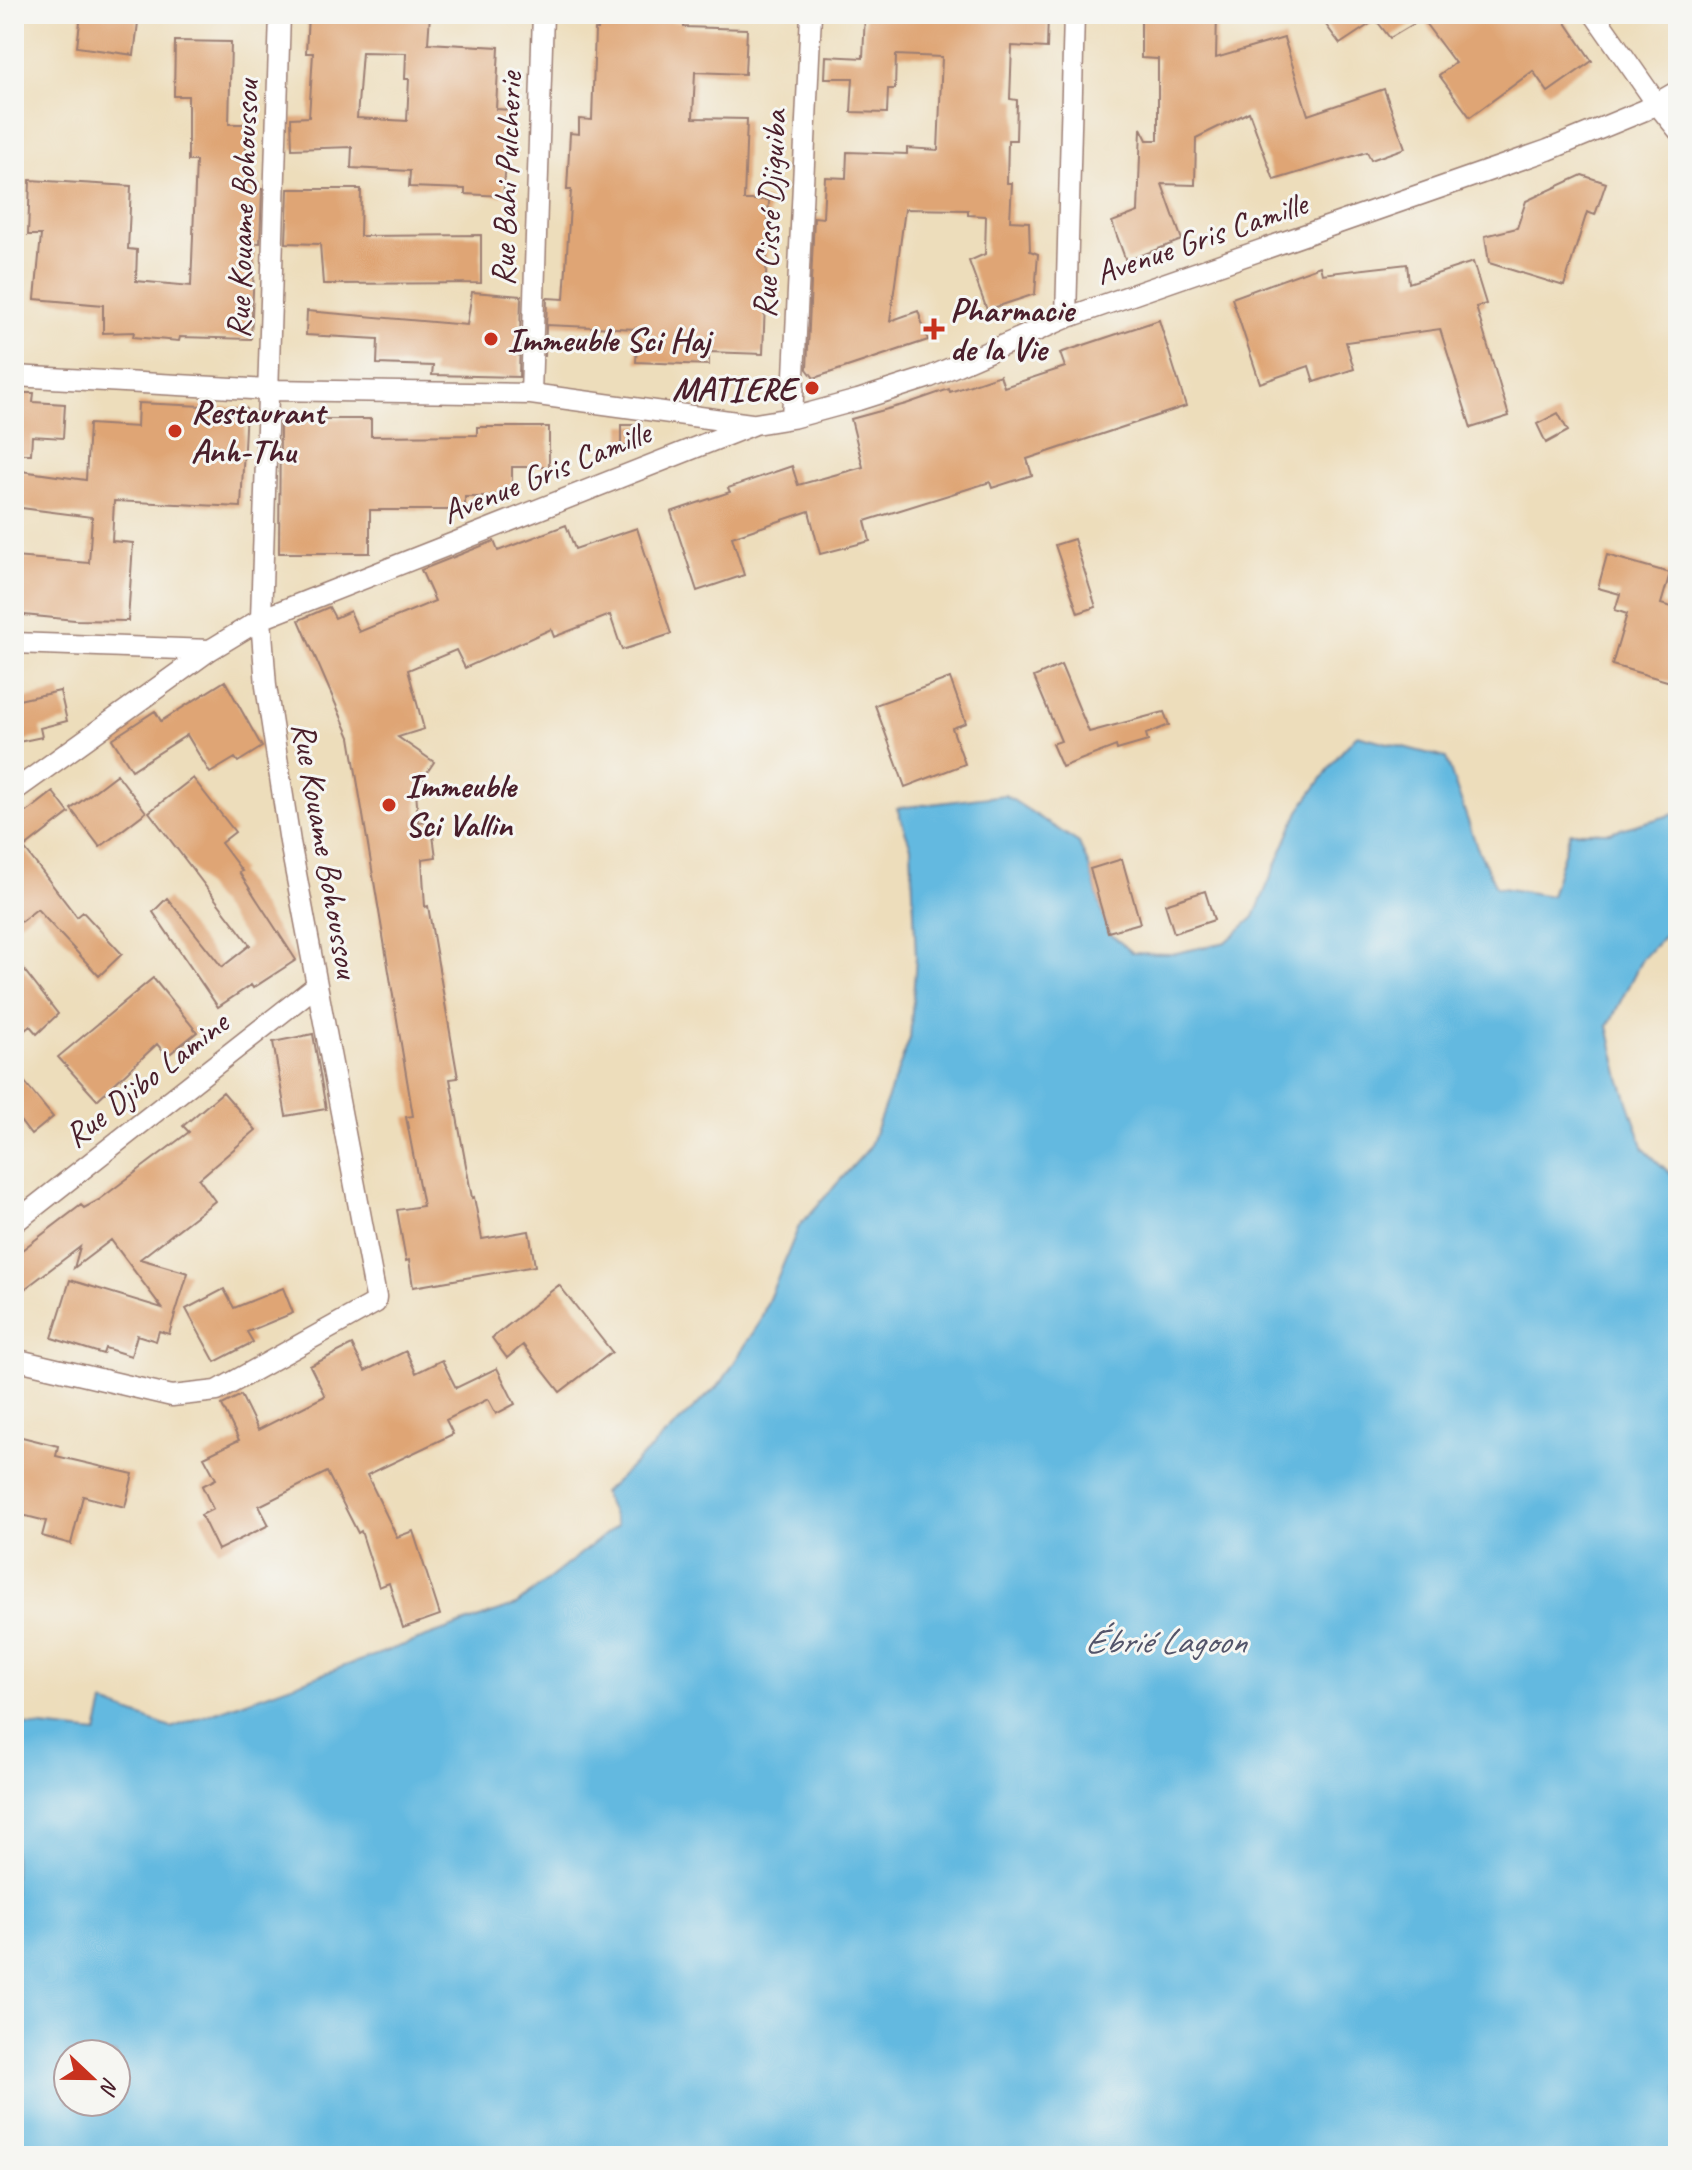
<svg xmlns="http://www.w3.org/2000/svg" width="1692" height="2170" font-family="Caveat,sans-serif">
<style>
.water{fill:#63b9e0;stroke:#566c86;stroke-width:2;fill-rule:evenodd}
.building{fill:#dfa575;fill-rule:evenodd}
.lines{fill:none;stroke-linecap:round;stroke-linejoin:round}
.minor-casing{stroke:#9c7e73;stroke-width:23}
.minor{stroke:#fff;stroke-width:20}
.poi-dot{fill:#c8321e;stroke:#f6f6f2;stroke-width:3}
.labels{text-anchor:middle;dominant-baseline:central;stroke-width:6;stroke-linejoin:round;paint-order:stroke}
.street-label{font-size:34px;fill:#4a1f2b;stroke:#f6f6f2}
.poi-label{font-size:34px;font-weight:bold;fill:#4a1f2b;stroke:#f6f6f2;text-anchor:start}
.water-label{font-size:36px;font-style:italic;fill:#53556a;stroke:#f6f6f2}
</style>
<rect width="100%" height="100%" fill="#f6f6f2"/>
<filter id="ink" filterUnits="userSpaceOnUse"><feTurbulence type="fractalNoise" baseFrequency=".0125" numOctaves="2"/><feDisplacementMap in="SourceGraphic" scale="16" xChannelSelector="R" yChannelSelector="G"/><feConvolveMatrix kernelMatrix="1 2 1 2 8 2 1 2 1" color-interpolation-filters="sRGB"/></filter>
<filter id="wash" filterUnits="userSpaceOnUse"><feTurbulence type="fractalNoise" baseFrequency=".006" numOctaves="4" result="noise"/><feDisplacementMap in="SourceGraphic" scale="32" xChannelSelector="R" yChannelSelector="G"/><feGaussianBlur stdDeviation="1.8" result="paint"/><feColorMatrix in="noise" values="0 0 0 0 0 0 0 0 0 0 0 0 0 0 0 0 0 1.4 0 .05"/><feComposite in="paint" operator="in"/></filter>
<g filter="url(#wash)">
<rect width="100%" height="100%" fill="#edddbb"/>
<path class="water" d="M 1357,735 L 1446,758 L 1477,847 L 1496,887 L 1551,896 L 1570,832 L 1610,832 L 1678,813 L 1678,921 L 1642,959 L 1608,1026 L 1620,1078 L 1644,1149 L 1678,1181 L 1678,2156 L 14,2156 L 14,1724 L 97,1733 L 104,1703 L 171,1728 L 516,1605 L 617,1525 L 603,1493 L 722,1382 L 759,1323 L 799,1226 L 869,1148 L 910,1038 L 916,957 L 911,847 L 897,808 L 1005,795 L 1079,843 L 1090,869 L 1108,932 L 1133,953 L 1172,954 L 1226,942 L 1254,917 L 1299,811 L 1338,756 ZM 68,2054 L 116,2054 L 116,2102 L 68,2102 Z"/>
<g id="blocks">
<path class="building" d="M 81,14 L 139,14 L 134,55 L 77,47 Z
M 308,14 L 430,14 L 428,43 L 499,47 L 496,109 L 511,110 L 503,196 L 465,194 L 465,189 L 409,187 L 410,171 L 351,168 L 352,147 L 292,149 L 291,118 L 309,117 L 313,53 L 306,53 ZM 362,52 L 406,53 L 405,79 L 409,79 L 407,121 L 357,118 Z
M 599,14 L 637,14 L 637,19 L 684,22 L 684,27 L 747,29 L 745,74 L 695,72 L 693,118 L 747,119 L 744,200 L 769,200 L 763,354 L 709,352 L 709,365 L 636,362 L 638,329 L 546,325 L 545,357 L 547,298 L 564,299 L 571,190 L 567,190 L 570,133 L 579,134 L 579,119 L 592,120 L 595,30 L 598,30 Z
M 865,14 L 1048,14 L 1047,48 L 1012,46 L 1010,99 L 1017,100 L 1016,140 L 1008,140 L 1007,183 L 1012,183 L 1010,221 L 1029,222 L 1030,251 L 1038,254 L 1035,294 L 987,310 L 969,261 L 985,254 L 986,216 L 968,215 L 968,210 L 905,209 L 890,321 L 918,311 L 928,340 L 814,378 L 807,369 L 814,217 L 823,218 L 825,177 L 846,178 L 847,152 L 907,154 L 907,148 L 938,150 L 942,57 L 896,55 L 895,89 L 888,89 L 887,113 L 851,112 L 853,78 L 825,78 L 826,56 L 863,58 Z
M 1141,14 L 1217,14 L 1216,58 L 1284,38 L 1308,115 L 1384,89 L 1405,148 L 1371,160 L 1367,152 L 1274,180 L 1249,112 L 1196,138 L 1195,185 L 1162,184 L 1182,240 L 1126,261 L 1112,222 L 1138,212 L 1141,128 L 1147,140 L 1158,140 L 1158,59 L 1141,58 Z
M 1318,14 L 1560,14 L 1592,61 L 1548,92 L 1533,71 L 1470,117 L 1439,75 L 1455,63 L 1422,19 L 1390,38 L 1376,20 L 1340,44 Z
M 175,41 L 231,42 L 229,124 L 246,124 L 246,181 L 258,182 L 257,189 L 262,189 L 260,243 L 255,243 L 251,339 L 180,337 L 179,341 L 133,337 L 134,332 L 103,333 L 103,305 L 35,299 L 41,235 L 28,235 L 30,180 L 131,186 L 128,249 L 137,250 L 136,281 L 191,286 L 196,161 L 188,161 L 188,96 L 174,96 Z
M 1582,175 L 1606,183 L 1595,215 L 1587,212 L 1564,286 L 1489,263 L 1485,236 L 1517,228 L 1526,201 Z
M 288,189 L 361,189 L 360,236 L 481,235 L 481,283 L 323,284 L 320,244 L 286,243 Z
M 1473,262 L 1486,304 L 1476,307 L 1509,416 L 1471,428 L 1440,329 L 1346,342 L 1354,369 L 1314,382 L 1309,366 L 1260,383 L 1232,298 L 1320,266 L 1322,274 L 1407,264 L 1409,283 Z
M 472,292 L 521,296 L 519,377 L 432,375 L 433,366 L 377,364 L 378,339 L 306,335 L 307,311 L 467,325 Z
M 1159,320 L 1186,406 L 1027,459 L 1032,475 L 992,488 L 990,482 L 865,521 L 870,541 L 820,554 L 809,511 L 732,537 L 744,575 L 697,591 L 671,512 L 730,492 L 728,488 L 792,466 L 798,485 L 863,467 L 851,419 L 906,404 L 949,389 L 950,392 L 1000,375 L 1004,387 L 1065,367 L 1060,353 Z
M 14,393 L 34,393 L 33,402 L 65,404 L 63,438 L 32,436 L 31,454 L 14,454 Z
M 138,403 L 246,408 L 241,507 L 114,501 L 112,541 L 133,543 L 128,621 L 75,620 L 14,614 L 14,557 L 89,563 L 92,517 L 14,507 L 14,470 L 86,480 L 89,424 L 137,427 Z
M 1558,413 L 1568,431 L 1546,443 L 1537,424 Z
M 280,419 L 371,419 L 371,436 L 477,435 L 477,427 L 549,427 L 549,467 L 512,467 L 512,497 L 465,497 L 465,510 L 370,510 L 370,553 L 279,553 Z
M 621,425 L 640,425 L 640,446 L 621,446 Z
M 566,525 L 575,549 L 637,528 L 671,634 L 622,650 L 610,615 L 554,637 L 551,629 L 465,668 L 456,650 L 408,670 L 424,729 L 398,737 L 434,762 L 416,789 L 418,822 L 431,821 L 436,857 L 422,859 L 425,907 L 428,906 L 458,1078 L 450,1079 L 472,1198 L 474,1197 L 482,1239 L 529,1231 L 535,1266 L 413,1287 L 409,1260 L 406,1261 L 397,1210 L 423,1206 L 406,1117 L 413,1116 L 350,737 L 299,620 L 329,607 L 335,618 L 350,611 L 359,632 L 435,601 L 421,570 L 494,541 L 498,551 Z
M 1074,539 L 1096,607 L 1078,613 L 1055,545 Z
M 1607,555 L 1670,573 L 1661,604 L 1678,609 L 1678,668 L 1674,683 L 1612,665 L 1627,614 L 1615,610 L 1620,594 L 1598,588 Z
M 1061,665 L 1089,732 L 1164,712 L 1169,725 L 1146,734 L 1148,741 L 1117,750 L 1116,746 L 1062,767 L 1052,744 L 1061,741 L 1034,677 Z
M 950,678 L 966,723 L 952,728 L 965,764 L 905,787 L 875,705 Z
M 225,681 L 262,747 L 238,762 L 235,758 L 210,773 L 187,735 L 132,770 L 112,739 L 155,711 L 161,721 Z
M 60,691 L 67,721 L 40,728 L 42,737 L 14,743 L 14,701 Z
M 117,774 L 146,812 L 100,847 L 71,809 Z
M 193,778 L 235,832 L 221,843 L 242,871 L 239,872 L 296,960 L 253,988 L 251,985 L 218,1007 L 153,912 L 167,898 L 222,967 L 250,945 L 149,812 Z
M 53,792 L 69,813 L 24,848 L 77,917 L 83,912 L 122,954 L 99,976 L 37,909 L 14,927 L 14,822 Z
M 1122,859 L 1140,923 L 1108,932 L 1090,869 Z
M 1205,891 L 1214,920 L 1174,933 L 1165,904 Z
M 14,957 L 58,1014 L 37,1034 L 30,1026 L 14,1039 Z
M 153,978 L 197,1032 L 167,1056 L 157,1044 L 97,1100 L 58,1057 Z
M 313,1034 L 326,1109 L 286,1116 L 273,1042 Z
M 14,1069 L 53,1117 L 31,1135 L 14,1113 Z
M 223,1092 L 256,1130 L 199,1179 L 215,1201 L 140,1259 L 188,1273 L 169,1334 L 159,1331 L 156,1341 L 137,1335 L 131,1356 L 105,1348 L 103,1354 L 52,1338 L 70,1280 L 162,1308 L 111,1240 L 74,1268 L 80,1247 L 14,1297 L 14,1256 L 81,1205 L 84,1208 L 99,1200 L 189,1132 L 183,1126 Z
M 559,1285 L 612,1352 L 560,1392 L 523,1345 L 507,1358 L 492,1338 Z
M 283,1288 L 293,1313 L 247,1332 L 253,1342 L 215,1362 L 186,1309 L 224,1289 L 234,1308 Z
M 352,1345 L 365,1371 L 406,1351 L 416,1373 L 442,1360 L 456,1388 L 497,1368 L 515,1404 L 496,1414 L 488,1399 L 446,1420 L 453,1434 L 367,1475 L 397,1537 L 413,1531 L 440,1615 L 403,1628 L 389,1583 L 379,1587 L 361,1531 L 358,1533 L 327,1472 L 259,1506 L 269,1525 L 218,1550 L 201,1515 L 213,1509 L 202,1486 L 216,1479 L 204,1457 L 239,1440 L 222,1405 L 241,1395 L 258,1430 L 325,1396 L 310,1366 Z
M 14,1435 L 58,1446 L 56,1456 L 133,1474 L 125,1507 L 83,1496 L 71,1544 L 42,1536 L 46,1521 L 14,1513 Z"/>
</g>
</g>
<g filter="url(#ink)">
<use href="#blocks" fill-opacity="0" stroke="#9c7e73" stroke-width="2"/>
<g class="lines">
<defs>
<path id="minor" d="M 1594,14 L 1657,104 L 1678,130
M 1066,318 L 1074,14
M 14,376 L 268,390 L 531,394 L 751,424
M 531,394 L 543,14
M 792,418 L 811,14
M 14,643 L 210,650
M 14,791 L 210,650 L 261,619 L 755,424 L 792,418 L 858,400 L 930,377 L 1066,318 L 1548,150 L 1645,110 L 1678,91
M 14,1223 L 317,985
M 14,1359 L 172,1396 L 217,1391 L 375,1303 L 376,1297 L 290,842 L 266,686 L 261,619 L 280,14"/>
</defs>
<use href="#minor" class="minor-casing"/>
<use href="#minor" class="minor"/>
</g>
</g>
<g class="poi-dot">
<path d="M930 317h8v8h8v8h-8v8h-8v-8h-8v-8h8z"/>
<circle cx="491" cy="339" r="8"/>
<circle cx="812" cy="388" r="8"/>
<circle cx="175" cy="431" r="8"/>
<circle cx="389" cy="805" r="8"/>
</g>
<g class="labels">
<g class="street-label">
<text transform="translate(506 179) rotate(-88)">Rue Bahi Pulcherie</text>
<text transform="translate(242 209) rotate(-88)">Rue Kouame Bohoussou</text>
<text transform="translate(769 214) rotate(-87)">Rue Cissé Djiguiba</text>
<text transform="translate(1201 238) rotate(-19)">Avenue Gris Camille</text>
<text transform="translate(546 472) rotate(-22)">Avenue Gris Camille</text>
<text transform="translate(326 850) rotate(80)">Rue Kouame Bohoussou</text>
<text transform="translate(146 1079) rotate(-38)">Rue Djibo Lamine</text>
</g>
<g class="poi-label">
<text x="950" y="309">Pharmacie<tspan x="950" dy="39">de la Vie</tspan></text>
<text x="507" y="339">Immeuble Sci Haj</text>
<text x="796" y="388" text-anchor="end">MATIERE</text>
<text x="191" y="411">Restaurant<tspan x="191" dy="39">Anh-Thu</tspan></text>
<text x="405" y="785">Immeuble<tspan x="405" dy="39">Sci Vallin</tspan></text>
</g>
<g class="water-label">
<text x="1165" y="1641">Ébrié Lagoon</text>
</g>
</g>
<rect width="1692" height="2170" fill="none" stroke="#f6f6f2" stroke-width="48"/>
<g transform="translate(92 2078) rotate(112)"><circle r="38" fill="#f6f6f2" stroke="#b1a0a2" stroke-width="2"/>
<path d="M0-6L14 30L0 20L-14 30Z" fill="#c8321e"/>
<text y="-12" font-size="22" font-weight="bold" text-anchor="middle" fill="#4a1f2b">N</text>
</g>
</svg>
